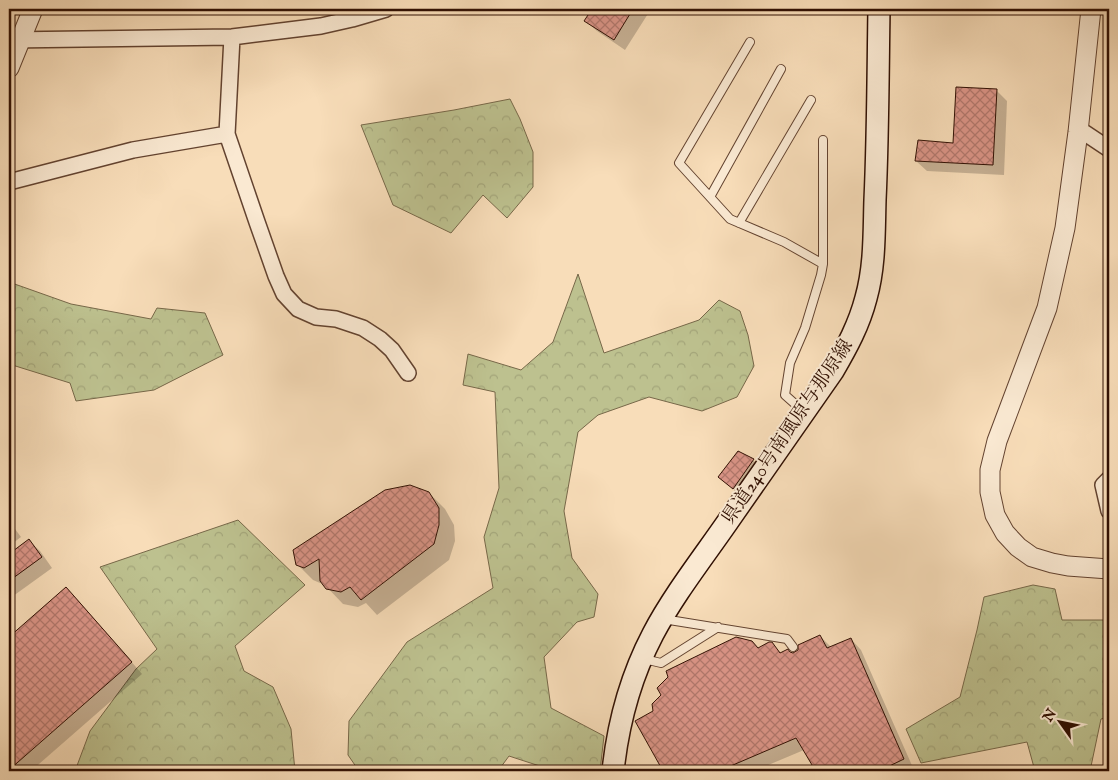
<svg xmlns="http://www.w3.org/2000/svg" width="1118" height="780" font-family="'IM FELL English','Noto Serif JP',serif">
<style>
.forest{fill:url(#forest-crowns);stroke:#776849}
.shadow{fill:#0003}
.building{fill:url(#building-cross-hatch);stroke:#311003}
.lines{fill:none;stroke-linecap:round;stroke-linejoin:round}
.service-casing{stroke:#634330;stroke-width:10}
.minor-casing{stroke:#634330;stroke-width:18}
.tertiary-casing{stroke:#634330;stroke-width:21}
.secondary-casing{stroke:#311003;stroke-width:24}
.service{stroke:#fae9d2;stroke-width:8}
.minor{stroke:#fae9d2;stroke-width:15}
.tertiary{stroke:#fae9d2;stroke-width:19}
.secondary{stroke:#fae9d2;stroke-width:21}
.labels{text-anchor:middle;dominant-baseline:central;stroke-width:4;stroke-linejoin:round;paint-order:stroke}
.street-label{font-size:19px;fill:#311003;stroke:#fae9d2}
</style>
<defs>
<pattern id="forest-crowns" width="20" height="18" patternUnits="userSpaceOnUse" patternTransform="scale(1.25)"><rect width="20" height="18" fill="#bdc18f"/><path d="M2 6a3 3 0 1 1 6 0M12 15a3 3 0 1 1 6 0" fill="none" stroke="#a3a57a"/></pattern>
<pattern id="building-cross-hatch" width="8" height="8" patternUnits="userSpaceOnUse" patternTransform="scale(1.25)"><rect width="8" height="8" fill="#db9588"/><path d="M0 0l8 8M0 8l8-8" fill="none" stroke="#b2786d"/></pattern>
</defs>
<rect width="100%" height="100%" fill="#f8ddb9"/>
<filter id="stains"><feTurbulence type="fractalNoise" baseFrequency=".004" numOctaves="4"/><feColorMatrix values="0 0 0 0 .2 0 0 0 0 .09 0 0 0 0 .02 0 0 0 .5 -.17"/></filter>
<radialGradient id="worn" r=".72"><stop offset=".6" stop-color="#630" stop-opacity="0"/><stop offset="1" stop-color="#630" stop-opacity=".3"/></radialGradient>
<path class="forest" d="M 510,99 L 520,119 L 533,152 L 533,187 L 507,218 L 483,195 L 451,233 L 393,205 L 361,125 L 454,110 Z
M 578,274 L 604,353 L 699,320 L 719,300 L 740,311 L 748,335 L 754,366 L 737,397 L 702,411 L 649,397 L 598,415 L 578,432 L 564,511 L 572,558 L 598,594 L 594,617 L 577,622 L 544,657 L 551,708 L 604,736 L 600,771 L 555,771 L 509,756 L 498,771 L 359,771 L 348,755 L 349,721 L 407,642 L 493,588 L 484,537 L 499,488 L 495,392 L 463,385 L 468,354 L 521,370 L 553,342 Z
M 9,282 L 71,304 L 151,319 L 157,308 L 205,313 L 223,355 L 154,390 L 76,401 L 70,383 L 9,364 Z
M 238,520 L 305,585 L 235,646 L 244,671 L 273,687 L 291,729 L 295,771 L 75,771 L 90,731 L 136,669 L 157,649 L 100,567 Z
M 1033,585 L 1055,589 L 1062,620 L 1109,620 L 1109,717 L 1101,719 L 1090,771 L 1035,771 L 1027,742 L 921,763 L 906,729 L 960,697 L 977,630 L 984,597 Z"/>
<path class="shadow" d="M 583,9 L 651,9 L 625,50 L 597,31 L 586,21 L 589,15 Z
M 996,90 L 1007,101 L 1004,175 L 927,171 L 916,161 L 954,144 Z
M 753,460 L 758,465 L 738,493 L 720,477 Z
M 429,493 L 445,509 L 454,525 L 455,541 L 449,560 L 377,615 L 366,603 L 358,607 L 343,604 L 322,582 L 320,583 L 313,580 L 297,564 Z
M 9,521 L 21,537 L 9,546 Z
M 29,541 L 40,551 L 52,568 L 9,599 L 9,546 L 13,552 Z
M 66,589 L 77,599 L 142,674 L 31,771 L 9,771 L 9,639 Z
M 820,636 L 831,647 L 851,639 L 861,650 L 914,770 L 818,771 L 804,750 L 754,771 L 664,771 L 637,722 L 654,712 L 752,642 L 759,649 L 772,643 L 781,653 L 791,654 L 797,653 Z"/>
<path class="building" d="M 592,9 L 633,9 L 614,40 L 584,21 Z
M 956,87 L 997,89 L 993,165 L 915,161 L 918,140 L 953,143 Z
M 738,451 L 754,459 L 733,489 L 718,477 Z
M 410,485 L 429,492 L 439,508 L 439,525 L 434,544 L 361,600 L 350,587 L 341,592 L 326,589 L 320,581 L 319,559 L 304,568 L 296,565 L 293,550 L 385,490 Z
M 29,539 L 42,557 L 9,581 L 9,554 Z
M 66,587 L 132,662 L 9,770 L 9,637 Z
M 820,635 L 827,648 L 851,638 L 904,759 L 879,771 L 830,771 L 828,766 L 815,770 L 796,738 L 719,771 L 663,771 L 635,721 L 653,711 L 652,704 L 661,695 L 657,688 L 668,677 L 666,671 L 736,637 L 752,641 L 758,648 L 769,642 L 772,642 L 780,653 L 788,649 L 790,652 L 793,653 L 798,650 L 798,645 Z"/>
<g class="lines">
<defs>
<path id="service" d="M 750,42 L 679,163 L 730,219 L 784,242 L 823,264 L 821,275 L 805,328 L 790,363 L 785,395 L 803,411
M 710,197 L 781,69
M 739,223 L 811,100
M 823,264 L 823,140
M 663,619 L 787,639 L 793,647
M 644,659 L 661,663 L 718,627"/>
<path id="minor" d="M 232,37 L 227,134 L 257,222 L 276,276 L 284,294 L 298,309 L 316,317 L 336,319 L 363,328 L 380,339 L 392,350 L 408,373
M 9,40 L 232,37 L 321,26 L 352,19 L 386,9
M 1078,132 L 1085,133 L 1109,149
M 9,182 L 133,150 L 227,134
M 1109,479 L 1103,485 L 1109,511"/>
<path id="tertiary" d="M 1091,9 L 1078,132 L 1065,228 L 1047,308 L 997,441 L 990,470 L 990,492 L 995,515 L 1005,533 L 1018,547 L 1032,557 L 1052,563 L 1068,566 L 1109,569
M 9,68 L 33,9"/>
<path id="secondary" d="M 613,771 C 618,724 631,676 653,634 C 674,594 705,555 731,517 C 765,469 799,420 833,371 C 847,347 859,325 866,298 C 875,266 874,233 875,200 C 878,136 878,72 879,9"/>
</defs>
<use href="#service" class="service-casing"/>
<use href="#minor" class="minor-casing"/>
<use href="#tertiary" class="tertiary-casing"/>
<use href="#secondary" class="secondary-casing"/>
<use href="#service" class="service"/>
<use href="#minor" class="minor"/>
<use href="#tertiary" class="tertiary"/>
<use href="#secondary" class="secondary"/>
</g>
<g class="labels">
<g class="street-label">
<text transform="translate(788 432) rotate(-56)">県道240号南風原与那原線</text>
</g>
</g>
<rect width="1118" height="780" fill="none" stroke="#f8ddb9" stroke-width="30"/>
<rect x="10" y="10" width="1098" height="760" fill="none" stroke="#311003" stroke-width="2.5"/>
<rect x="15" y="15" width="1088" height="750" fill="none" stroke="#311003"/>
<g transform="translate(1060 722) rotate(303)" stroke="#fae9d2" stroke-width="4" paint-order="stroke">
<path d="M0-4L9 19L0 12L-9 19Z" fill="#311003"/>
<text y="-8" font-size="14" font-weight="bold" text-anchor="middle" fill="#311003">N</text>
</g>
<rect width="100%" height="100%" filter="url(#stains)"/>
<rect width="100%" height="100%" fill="url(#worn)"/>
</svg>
